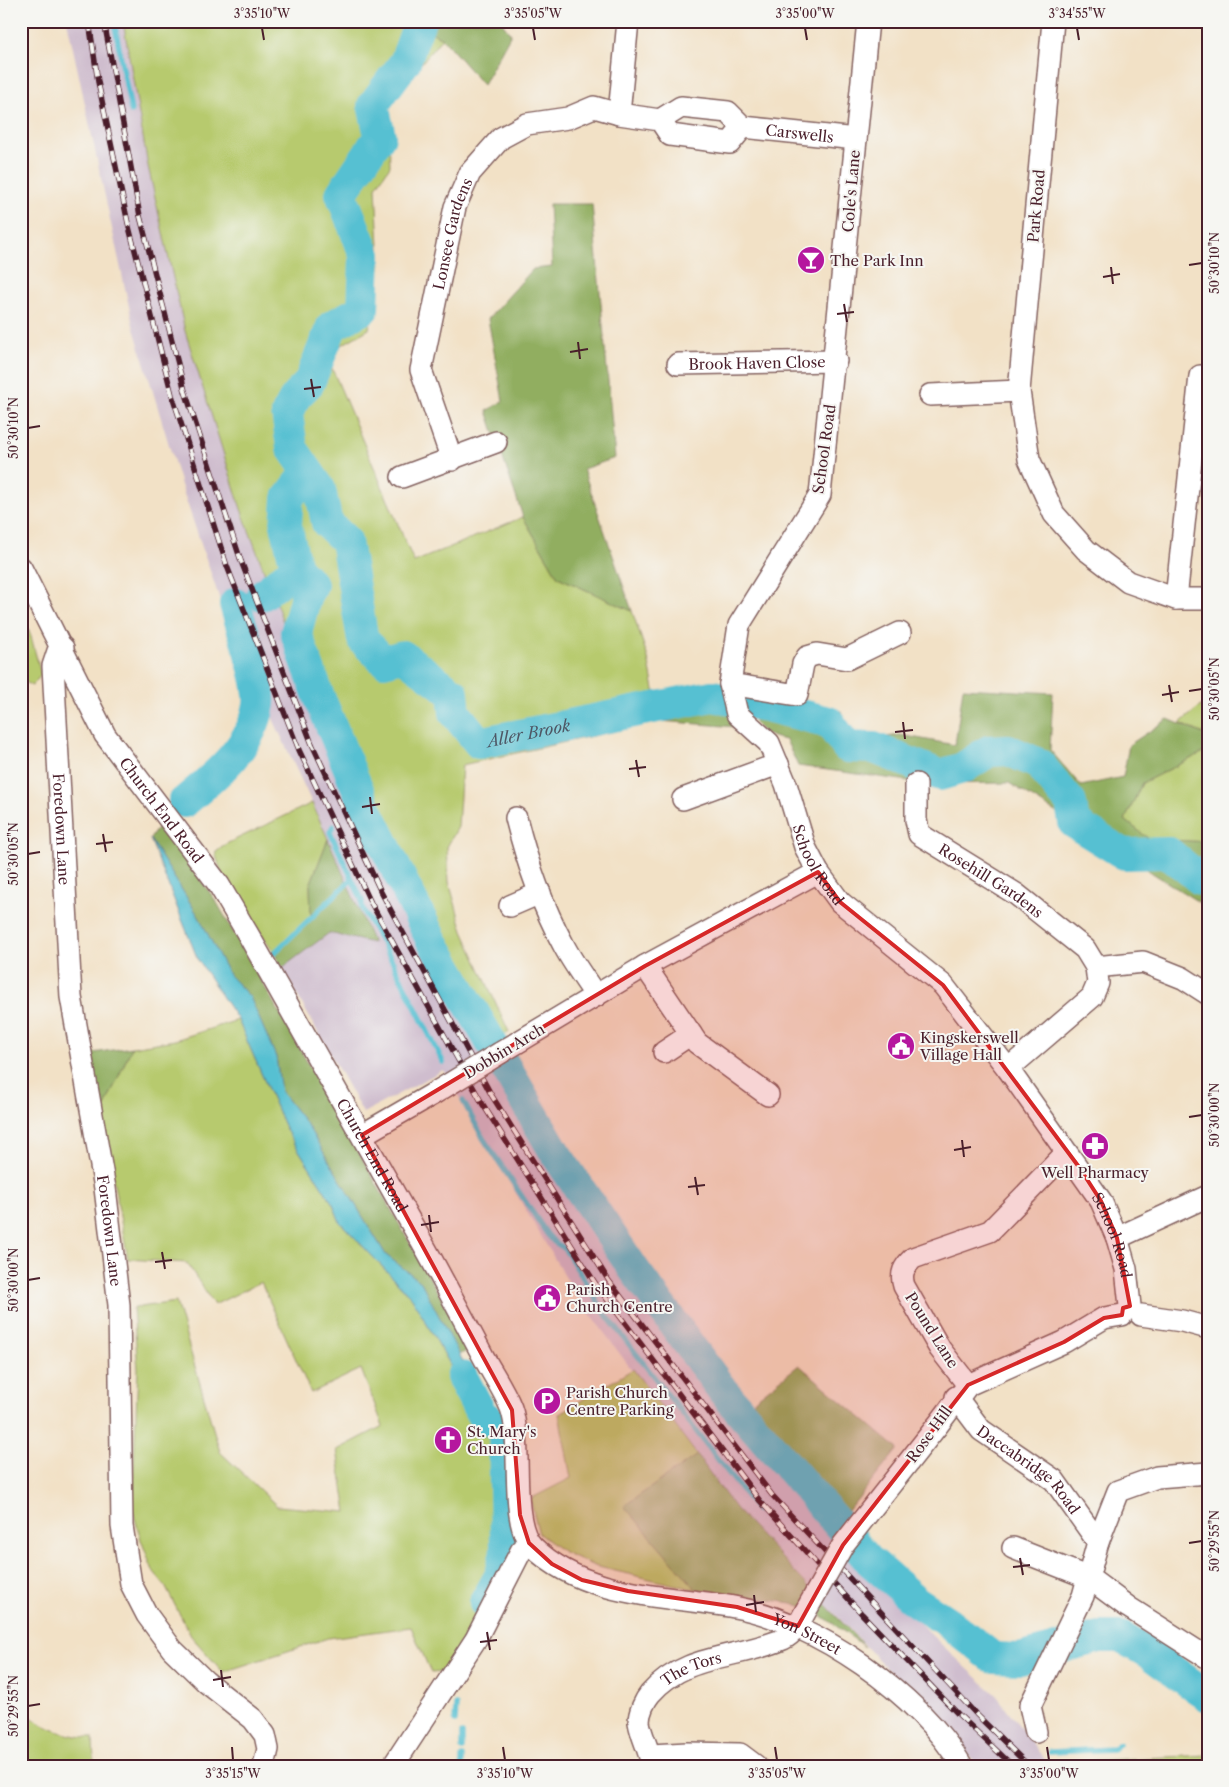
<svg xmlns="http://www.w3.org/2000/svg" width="1229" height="1787" font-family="'Libre Caslon Text',serif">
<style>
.industrial{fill:#cfbdce}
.green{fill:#b7ca6e;stroke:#80744c}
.forest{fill:#91ae61;stroke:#6e6646}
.water{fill:#56c0d2;stroke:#50707e}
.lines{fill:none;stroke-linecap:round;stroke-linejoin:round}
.stream{stroke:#56c0d2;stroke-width:5.5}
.river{stroke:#56c0d2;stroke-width:32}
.minor-casing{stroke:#856361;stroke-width:24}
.minor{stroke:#fff;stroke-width:21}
.rail-casing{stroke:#4a1f2b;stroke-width:5.5}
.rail{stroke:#f6f6f2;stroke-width:4;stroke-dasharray:11;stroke-linecap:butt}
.minor-bridge-casing{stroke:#856361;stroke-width:24;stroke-linecap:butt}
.minor-bridge{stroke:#fff;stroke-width:21}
.marked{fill:#d62828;fill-opacity:0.2;stroke:#d62828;stroke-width:4;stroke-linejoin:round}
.ticks{fill:none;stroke:#4a1f2b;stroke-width:2}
.labels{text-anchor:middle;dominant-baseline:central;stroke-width:4;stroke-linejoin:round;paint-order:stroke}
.street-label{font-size:15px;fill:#4a1f2b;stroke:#f6f6f2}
.poi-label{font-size:15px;fill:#4a1f2b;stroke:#f6f6f2;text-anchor:start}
.water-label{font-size:16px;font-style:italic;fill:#4e5765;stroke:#f6f6f2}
.neatline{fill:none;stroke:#4a1f2b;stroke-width:2}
.ticks-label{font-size:12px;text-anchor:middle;fill:#4a1f2b}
</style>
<rect width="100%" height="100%" fill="#f6f6f2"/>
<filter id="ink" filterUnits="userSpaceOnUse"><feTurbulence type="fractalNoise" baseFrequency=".02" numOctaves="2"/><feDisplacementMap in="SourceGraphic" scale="10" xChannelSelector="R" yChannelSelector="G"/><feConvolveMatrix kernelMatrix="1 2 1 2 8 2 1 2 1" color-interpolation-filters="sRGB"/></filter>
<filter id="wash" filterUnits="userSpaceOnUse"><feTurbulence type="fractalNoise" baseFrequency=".0096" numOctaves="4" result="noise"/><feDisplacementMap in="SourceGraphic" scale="20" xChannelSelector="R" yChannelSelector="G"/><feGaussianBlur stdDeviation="1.12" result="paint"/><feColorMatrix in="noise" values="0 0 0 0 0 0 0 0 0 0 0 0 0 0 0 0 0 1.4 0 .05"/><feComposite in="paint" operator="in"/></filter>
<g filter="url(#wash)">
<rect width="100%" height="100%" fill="#f2e1c6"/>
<path class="industrial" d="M 67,21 L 123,21 L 148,166 L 185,331 L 241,509 L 311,697 L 371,827 L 482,1046 L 581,1205 L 738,1413 L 927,1631 L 997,1696 L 1045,1760 L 1060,1766 L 979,1766 L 735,1508 L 576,1295 L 443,1070 L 363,1113 L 282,968 L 329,933 L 373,942 L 312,803 L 225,615 L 181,485 L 133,325 Z"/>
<path class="green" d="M 123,21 L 428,21 L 428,30 L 442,38 L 388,104 L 390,166 L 376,187 L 380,268 L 369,329 L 326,354 L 414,562 L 523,517 L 558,577 L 632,611 L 648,658 L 660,721 L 462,765 L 458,827 L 447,847 L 449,882 L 463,931 L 509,1032 L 482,1046 L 371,827 L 311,697 L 241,509 L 185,331 L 148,166 Z
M 21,613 L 31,636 L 41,675 L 32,686 L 21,680 Z
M 1208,700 L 1208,736 L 1180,723 Z
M 1208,750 L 1208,842 L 1149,839 L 1125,820 L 1142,783 Z
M 312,803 L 328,839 L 310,885 L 311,917 L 274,953 L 223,877 L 215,853 L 226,844 Z
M 238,1020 L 286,1130 L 333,1204 L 340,1222 L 412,1298 L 473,1404 L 482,1415 L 504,1429 L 506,1550 L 501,1574 L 443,1672 L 431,1673 L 411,1627 L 328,1638 L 223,1672 L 191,1636 L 165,1586 L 154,1573 L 141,1540 L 132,1508 L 138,1369 L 133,1308 L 176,1302 L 220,1452 L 277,1506 L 347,1512 L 337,1450 L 383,1426 L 361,1369 L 311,1393 L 261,1282 L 214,1305 L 187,1263 L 128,1259 L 101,1115 L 132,1047 L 175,1040 Z
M 633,1369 L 697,1455 L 625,1506 L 697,1590 L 594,1566 L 562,1551 L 539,1534 L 530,1499 L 571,1478 L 559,1414 Z
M 21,1708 C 39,1727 68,1738 93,1737 L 94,1766 L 21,1766 Z
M 1208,1755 L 1208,1766 L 1067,1766 L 1082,1761 Z"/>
<path class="forest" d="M 428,21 L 501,21 L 511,34 L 483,85 L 442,38 L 427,30 Z
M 549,204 L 592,204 L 615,458 L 583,469 L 632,611 L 558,577 L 523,517 L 487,411 L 503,401 L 488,319 L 533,269 L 552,267 Z
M 722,686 L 737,727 L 660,721 L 655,692 Z
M 963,688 L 1053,693 L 1050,750 L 1081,786 L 1123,777 L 1129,745 L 1168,719 L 1208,736 L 1208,750 L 1142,783 L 1125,820 L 1149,839 L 1208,842 L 1208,908 L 1009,783 L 931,784 L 798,766 L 786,740 C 757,735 751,722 746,694 L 841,711 L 852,742 L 900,735 L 955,745 Z
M 160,824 L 216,901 L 470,1349 L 459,1355 L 421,1282 L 386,1255 L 307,1125 L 281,1092 L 276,1057 L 250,997 L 229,975 L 199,917 L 150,839 Z
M 328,839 L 373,943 L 329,933 L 282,968 L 274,953 L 311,917 L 310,885 Z
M 132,1047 L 101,1115 L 87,1054 Z
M 799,1365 L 898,1449 L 835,1527 L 738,1413 Z
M 697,1455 L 735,1508 L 865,1647 L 817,1612 L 792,1603 L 697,1590 L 624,1506 Z"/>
<path class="water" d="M 150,839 L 199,917 L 229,975 L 250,997 L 276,1057 L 281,1092 L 307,1125 L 386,1255 L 421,1282 L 467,1369 L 482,1415 L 473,1404 L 412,1298 L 340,1222 L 333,1204 L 286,1130 L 238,1020 L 198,960 Z"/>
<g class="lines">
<path class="stream" d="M 114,21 L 131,111
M 355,816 L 368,811
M 333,826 L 330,832 L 362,900 L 362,908 L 387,951 L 443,1062
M 274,953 L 352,879
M 463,1101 L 483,1138 L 547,1234 L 554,1242 L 564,1248 L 607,1316 L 757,1510
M 455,1721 L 456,1706
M 462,1734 L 462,1749
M 1050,1752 L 1113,1749 L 1119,1744
M 462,1766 L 462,1757"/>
<g class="river">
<path id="s1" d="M 420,21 L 405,62 L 373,105 L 380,136 L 341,194 L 365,255 L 363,309 L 332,326 L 309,383 L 296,396 L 287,413 L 292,448 L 320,489 L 327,523 L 346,541 L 363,640 L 384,661 L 403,656 L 453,693 L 455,713 L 479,743 L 712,696 L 766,706 L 829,722 L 847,747 L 874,748 L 940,775 L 963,768 L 989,751 L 1008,750 L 1039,764 L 1071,803 L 1074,823 L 1124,854 L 1169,853 L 1200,879 L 1208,872"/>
<path d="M 308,472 L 288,498 L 286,525 L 296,568 L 312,585 L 306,595 L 296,633 L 320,699 L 364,804 L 431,939 L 556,1154 L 635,1271 L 723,1391 L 869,1560 L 917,1602 L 949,1623 L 993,1658 L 1020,1659 L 1099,1637 L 1121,1637 L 1150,1654 L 1208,1696"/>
<path d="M 262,595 L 296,568"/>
<path d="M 184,802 C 214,777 253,746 259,704 C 262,684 241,626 235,604"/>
<path d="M 462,1377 L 482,1415 L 504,1429 L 506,1550 L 501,1574 L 485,1603"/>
</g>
</g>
</g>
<g filter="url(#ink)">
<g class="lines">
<defs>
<g id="minor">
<path id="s2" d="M 628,21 L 619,114 L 660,120 L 670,135 L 730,143 L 743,127 L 856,139"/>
<path id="s3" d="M 868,21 L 820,495 L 739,625 L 730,684 L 737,714 L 769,743 L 786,784 L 805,847 L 818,872 L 840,902 L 943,985 L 1008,1069 L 1101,1201 L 1117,1238 L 1126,1269 L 1130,1306"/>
<path d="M 1053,21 L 1019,391 L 1029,459 L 1054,514 L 1086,550 L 1128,582 L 1176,599 L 1208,599"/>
<path d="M 660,120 L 681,107 L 728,112 L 743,127"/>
<path id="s4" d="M 678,364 L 836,361"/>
<path d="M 930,395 L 1019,391"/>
<path id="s5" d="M 452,460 L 421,370 L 455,207 L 470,173 L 501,138 L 527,124 L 568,118 L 594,107 L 619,114"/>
<path d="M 402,477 L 496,442"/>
<path id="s6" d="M 21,568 L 105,735 L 219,885 L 249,936 C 304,1034 360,1132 415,1230 C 439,1272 461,1314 483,1356 C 492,1373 504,1390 511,1408 C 524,1443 508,1523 533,1547 C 585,1598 666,1595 734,1607 C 815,1621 920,1694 962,1766"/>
<path d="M 1176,599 L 1200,376"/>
<path id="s7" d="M 63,648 L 58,651 L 53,666 L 71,997 L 105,1188 L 119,1305 L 122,1526 L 131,1584 L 147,1615 L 172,1649 L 206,1682 L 253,1719 L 265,1735 L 268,1749 L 264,1766"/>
<path d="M 730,684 L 797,695 L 803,664 L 807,657 L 817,654 L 847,659 L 900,633"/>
<path id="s8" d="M 916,784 L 916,820 L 919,834 L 1016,894 L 1085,949 L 1096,967 L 1143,962 L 1183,978 L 1208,994"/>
<path d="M 683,799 L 778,764"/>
<path d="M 516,818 C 527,862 542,905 563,944 C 572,962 585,979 596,996"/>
<path d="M 510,906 L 540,893"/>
<path d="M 645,966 L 697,1043 L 768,1095"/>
<path d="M 664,1052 L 691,1034"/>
<path d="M 500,1053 L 645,966 L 818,872"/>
<path d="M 1008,1069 L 1092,997 L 1098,983 L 1096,967"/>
<path d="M 362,1135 L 433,1094"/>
<path d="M 1117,1238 L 1208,1196"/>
<path d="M 1141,1315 L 1182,1321 L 1208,1328"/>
<path d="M 968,1385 L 940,1349 L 904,1286 C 900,1273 904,1267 913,1258 L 990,1231 L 1066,1153"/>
<path id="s9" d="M 956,1397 L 981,1430 L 1054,1480 L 1098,1542 L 1083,1596 L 1030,1706 L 1036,1732"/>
<path d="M 937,1426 L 968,1385 L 1064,1342 L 1104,1318 L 1122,1315"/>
<path d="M 1098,1542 L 1118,1491 L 1157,1477 L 1208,1473"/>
<path d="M 1013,1548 L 1089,1578 L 1128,1607 L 1208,1658"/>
<path d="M 651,1755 L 687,1753 L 740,1754 L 756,1766"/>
<path d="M 393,1766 L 476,1639 L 521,1551 L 529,1543"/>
<path id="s10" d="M 652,1766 C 650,1751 641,1736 639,1722 C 639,1712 645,1700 650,1694 C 685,1653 738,1659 783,1639 C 793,1634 798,1626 803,1616"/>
</g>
</defs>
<use href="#minor" class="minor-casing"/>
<use href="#minor" class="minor"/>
<defs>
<path id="rail" d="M 89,21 L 98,82 L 128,223 L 172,395 L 227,566 L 299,750 L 371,903 L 482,1103 L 597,1286 L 760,1501 L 862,1614 L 958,1714 L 1013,1766
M 104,21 L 140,216 L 185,391 L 241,561 L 312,744 L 381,892 L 492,1096 L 609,1281 L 772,1495 L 976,1714 L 1029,1766"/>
</defs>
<use href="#rail" class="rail-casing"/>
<use href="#rail" class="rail"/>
<defs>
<path id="minor-bridge" d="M 433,1094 L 500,1053
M 804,1614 L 843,1545 L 937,1426"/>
</defs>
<use href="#minor-bridge" class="minor-bridge-casing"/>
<use href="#minor-bridge" class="minor-bridge"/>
</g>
</g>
<path class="marked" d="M 818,872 L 840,902 L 943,985 L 1079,1167 L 1101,1201 L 1117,1238 L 1130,1306 L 1123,1308 L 1122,1315 L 1104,1318 L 1064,1342 L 968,1385 L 843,1545 L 798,1626 L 737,1607 L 628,1591 L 582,1580 L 552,1564 L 529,1543 L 520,1515 L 512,1410 L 362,1135 L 645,966 Z"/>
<path class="ticks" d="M 262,28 L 264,40M 533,28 L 535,40M 805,28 L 807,40M 1077,28 L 1079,40M 1189,265 L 1202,263M 1111,267 L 1113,284M 1103,277 L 1120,274M 844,304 L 847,322M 837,314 L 854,312M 578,342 L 580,359M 570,352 L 588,349M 311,379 L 314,397M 304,389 L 321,387M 28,428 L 40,426M 1169,685 L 1172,702M 1189,691 L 1202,689M 1162,695 L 1179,692M 903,722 L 905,739M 895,732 L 913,730M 636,760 L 639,777M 629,769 L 646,767M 370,797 L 372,814M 362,807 L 380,804M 103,834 L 106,852M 96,844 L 113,842M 28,854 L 40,852M 1189,1117 L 1202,1115M 962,1140 L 964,1157M 954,1150 L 971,1147M 695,1177 L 698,1195M 688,1187 L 705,1185M 429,1215 L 431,1232M 421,1225 L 439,1222M 162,1252 L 165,1269M 155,1262 L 172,1260M 28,1280 L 40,1278M 1189,1543 L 1202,1541M 1020,1558 L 1023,1575M 1013,1567 L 1030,1565M 754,1595 L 756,1612M 746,1605 L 764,1602M 487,1632 L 490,1650M 480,1642 L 497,1640M 221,1670 L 223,1687M 213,1680 L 231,1677M 28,1706 L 40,1704M 232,1747 L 233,1760M 503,1747 L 505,1760M 775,1747 L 777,1760M 1047,1747 L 1049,1760"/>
<defs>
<symbol id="bar-disc" viewBox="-11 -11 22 22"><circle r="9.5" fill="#b5179e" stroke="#f6f6f2"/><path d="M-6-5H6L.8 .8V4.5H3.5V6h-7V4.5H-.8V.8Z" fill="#fff"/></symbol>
<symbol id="civic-disc" viewBox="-11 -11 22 22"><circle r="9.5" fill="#b5179e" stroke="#f6f6f2"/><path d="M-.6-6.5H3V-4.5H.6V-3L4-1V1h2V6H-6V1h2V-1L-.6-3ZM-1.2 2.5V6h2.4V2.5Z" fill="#fff"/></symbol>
<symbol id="pharmacy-disc" viewBox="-11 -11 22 22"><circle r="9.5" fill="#b5179e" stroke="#f6f6f2"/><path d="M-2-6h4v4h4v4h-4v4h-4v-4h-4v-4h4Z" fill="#fff"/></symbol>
<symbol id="parking-disc" viewBox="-11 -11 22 22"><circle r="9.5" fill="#b5179e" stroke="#f6f6f2"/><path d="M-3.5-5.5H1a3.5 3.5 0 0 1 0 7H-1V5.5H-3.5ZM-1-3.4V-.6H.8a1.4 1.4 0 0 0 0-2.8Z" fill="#fff"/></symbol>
<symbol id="church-disc" viewBox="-11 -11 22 22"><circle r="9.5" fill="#b5179e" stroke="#f6f6f2"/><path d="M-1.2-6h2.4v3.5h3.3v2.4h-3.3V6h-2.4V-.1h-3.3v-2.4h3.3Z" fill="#fff"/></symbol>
</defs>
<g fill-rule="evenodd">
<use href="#bar-disc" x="795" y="244" width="32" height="32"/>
<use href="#civic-disc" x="885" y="1030" width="32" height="32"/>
<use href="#pharmacy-disc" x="1079" y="1130" width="32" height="32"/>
<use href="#civic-disc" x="531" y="1282" width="32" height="32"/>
<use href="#parking-disc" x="531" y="1385" width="32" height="32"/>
<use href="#church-disc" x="432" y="1424" width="32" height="32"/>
</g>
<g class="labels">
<g class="street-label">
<text stroke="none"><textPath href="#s2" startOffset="291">Carswells</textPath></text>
<text transform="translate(851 191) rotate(-85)">Cole's Lane</text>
<text transform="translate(1036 206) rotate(-85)">Park Road</text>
<text stroke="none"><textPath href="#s5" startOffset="235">Lonsee Gardens</textPath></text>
<text stroke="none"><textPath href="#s4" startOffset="79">Brook Haven Close</textPath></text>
<text transform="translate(824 449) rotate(-82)">School Road</text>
<text stroke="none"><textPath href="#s6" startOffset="281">Church End Road</textPath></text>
<text stroke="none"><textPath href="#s7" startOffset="185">Foredown Lane</textPath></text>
<text stroke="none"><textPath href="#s3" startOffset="895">School Road</textPath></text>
<text stroke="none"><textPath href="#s8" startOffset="136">Rosehill Gardens</textPath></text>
<text transform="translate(504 1051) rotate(-31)">Dobbin Arch</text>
<text stroke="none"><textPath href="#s6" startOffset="686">Church End Road</textPath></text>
<text stroke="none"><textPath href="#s7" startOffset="590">Foredown Lane</textPath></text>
<text stroke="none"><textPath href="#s3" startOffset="1375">School Road</textPath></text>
<text transform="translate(932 1330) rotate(58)">Pound Lane</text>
<text transform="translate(929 1434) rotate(-54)">Rose Hill</text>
<text stroke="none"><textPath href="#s9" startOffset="104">Daccabridge Road</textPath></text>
<text stroke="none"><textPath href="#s6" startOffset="1409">Yon Street</textPath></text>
<text stroke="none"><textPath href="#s10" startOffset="126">The Tors</textPath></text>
</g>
<g class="poi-label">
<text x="830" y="260">The Park Inn</text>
<text x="920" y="1037">Kingskerswell<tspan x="920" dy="17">Village Hall</tspan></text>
<text x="1095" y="1172" text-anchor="middle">Well Pharmacy</text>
<text x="566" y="1289">Parish<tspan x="566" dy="17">Church Centre</tspan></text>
<text x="566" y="1392">Parish Church<tspan x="566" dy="17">Centre Parking</tspan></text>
<text x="467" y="1431">St. Mary's<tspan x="467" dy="17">Church</tspan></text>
</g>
<g class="water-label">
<text stroke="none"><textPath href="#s1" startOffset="920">Aller Brook</textPath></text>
</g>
</g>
<rect width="1229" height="1787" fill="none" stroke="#f6f6f2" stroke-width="55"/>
<rect x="28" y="28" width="1174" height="1732" class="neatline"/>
<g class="ticks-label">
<text x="262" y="18">3°35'10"W</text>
<text x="533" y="18">3°35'05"W</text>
<text x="805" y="18">3°35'00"W</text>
<text x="1077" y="18">3°34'55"W</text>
<text transform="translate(1215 263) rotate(-90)" y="4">50°30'10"N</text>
<text transform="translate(14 428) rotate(-90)" y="4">50°30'10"N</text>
<text transform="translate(1215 689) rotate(-90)" y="4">50°30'05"N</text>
<text transform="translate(14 854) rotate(-90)" y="4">50°30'05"N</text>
<text transform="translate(1215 1115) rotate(-90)" y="4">50°30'00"N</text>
<text transform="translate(14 1280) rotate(-90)" y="4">50°30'00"N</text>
<text transform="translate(1215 1541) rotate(-90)" y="4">50°29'55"N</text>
<text transform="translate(14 1706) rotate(-90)" y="4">50°29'55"N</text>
<text x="233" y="1778">3°35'15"W</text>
<text x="505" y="1778">3°35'10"W</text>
<text x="777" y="1778">3°35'05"W</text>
<text x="1049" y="1778">3°35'00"W</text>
</g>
</svg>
